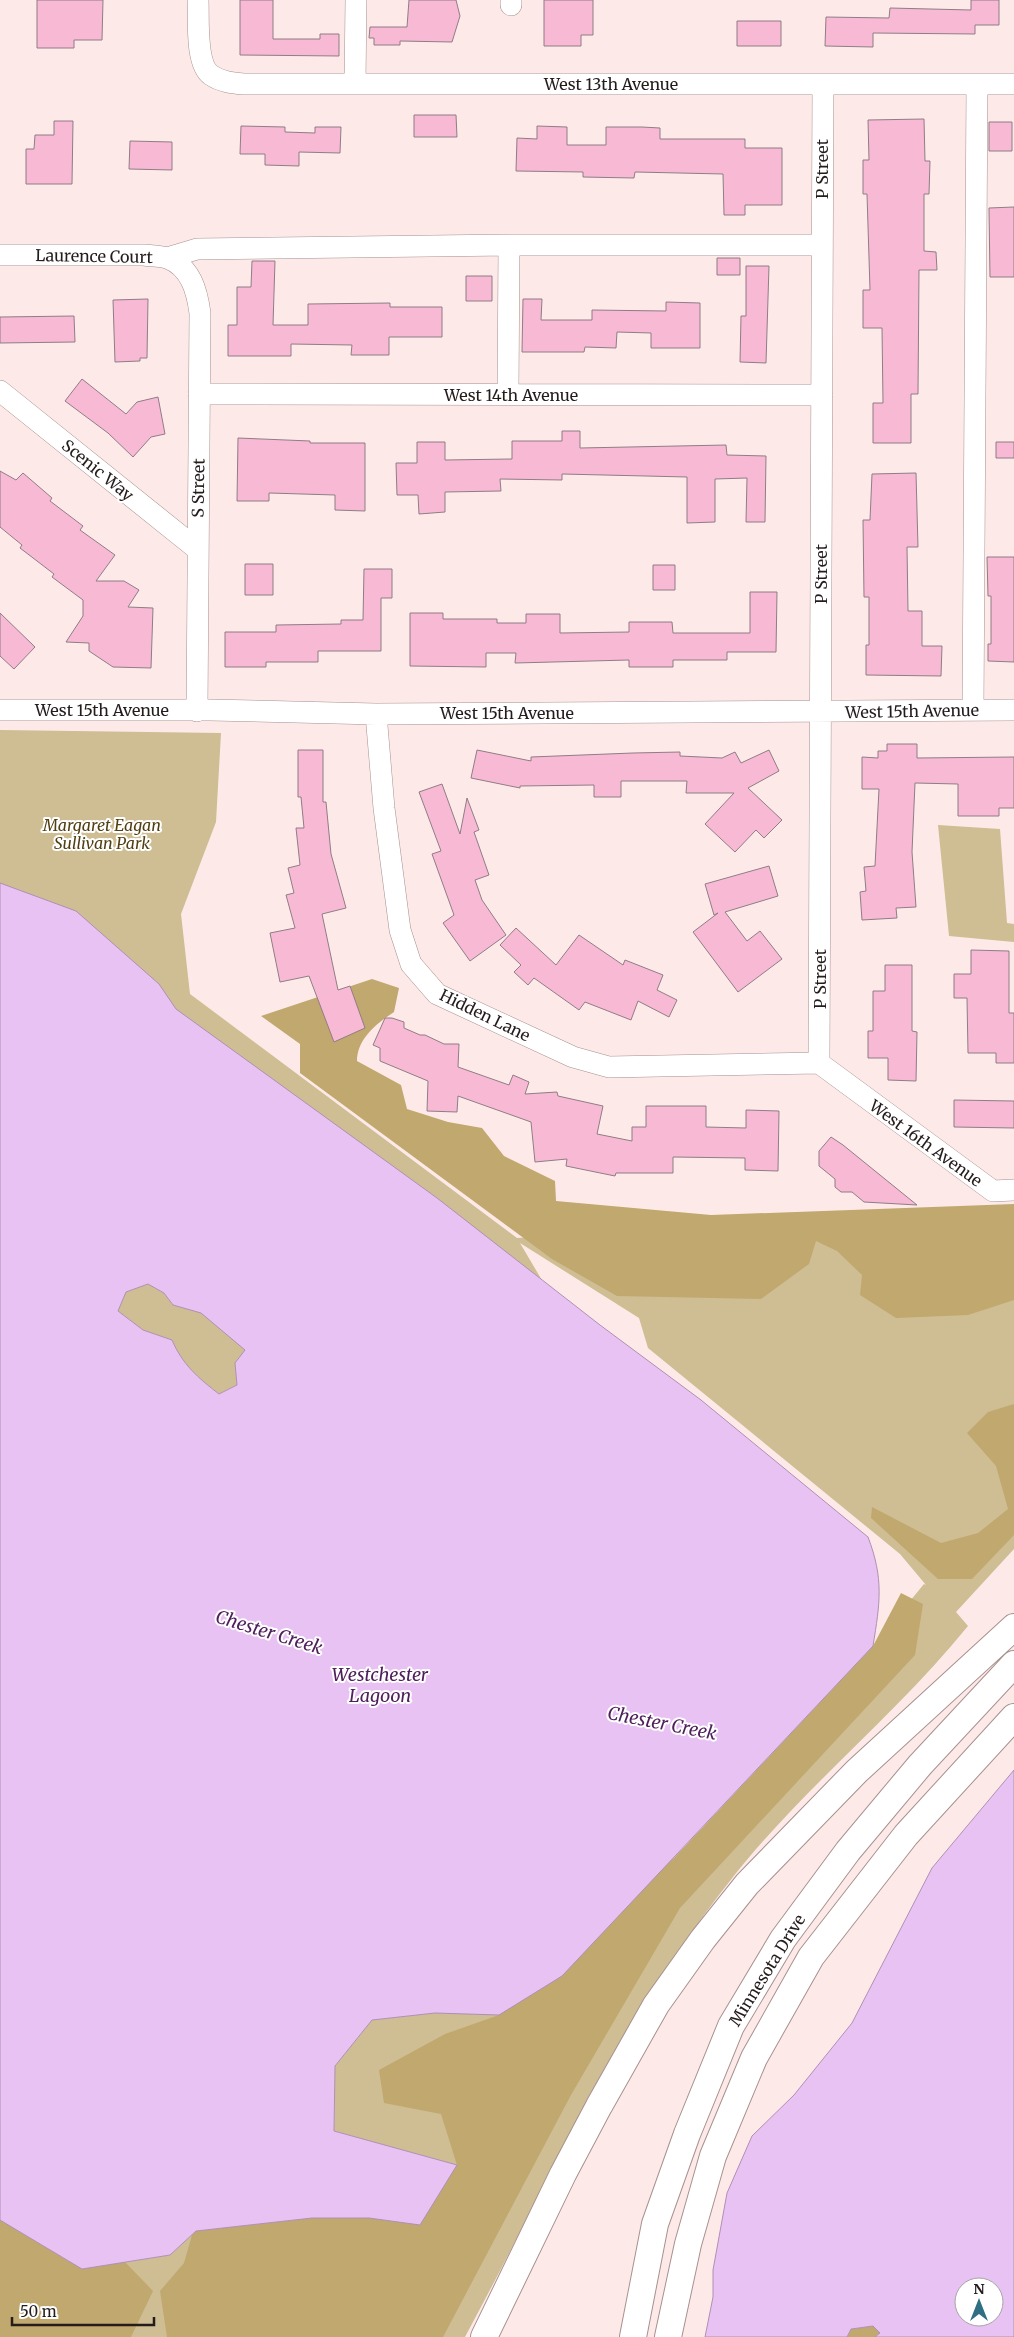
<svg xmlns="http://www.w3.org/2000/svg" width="1014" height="2337" font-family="Merriweather,serif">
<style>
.green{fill:#cfbd93}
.forest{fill:#c0a86f}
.water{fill:#e9c2f4;stroke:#ae90b3;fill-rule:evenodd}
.building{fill:#f7b9d4;stroke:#907d85}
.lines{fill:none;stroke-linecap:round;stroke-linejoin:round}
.minor-casing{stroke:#a7918f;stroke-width:22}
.major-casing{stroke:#a7918f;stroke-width:28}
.minor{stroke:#fff;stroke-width:21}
.major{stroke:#fff;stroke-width:26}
.labels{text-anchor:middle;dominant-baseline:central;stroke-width:4;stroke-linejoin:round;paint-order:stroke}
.street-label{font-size:16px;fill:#241b1b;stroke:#fff}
.park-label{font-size:16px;font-style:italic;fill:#513f12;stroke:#fff}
.water-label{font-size:18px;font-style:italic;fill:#4f205b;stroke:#fff}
</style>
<rect width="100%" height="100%" fill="#fdeae8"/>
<path class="green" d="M 0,730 L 221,733 L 216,822 L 181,914 L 190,994 L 517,1238 L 1014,1209 L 1014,1549 L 956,1612 L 968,1626 C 896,1715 804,1787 733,1877 C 622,2016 549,2181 465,2337 L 0,2337 L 0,2220 L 82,2269 L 170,2255 L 196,2231 L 312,2218 L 457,2165 L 334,2131 L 335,2066 L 372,2020 L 435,2013 L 674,1858 L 873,1646 L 924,1584 L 926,1585 L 900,1554 L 648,1348 L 639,1318 L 520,1243 L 566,1321 L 0,927 Z
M 938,825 L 1000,829 L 1007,923 L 1014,924 L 1014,942 L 949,936 Z
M 148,1284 L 164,1293 L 173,1305 L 201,1312 L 246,1350 L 235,1363 L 237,1385 L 219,1394 C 198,1378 182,1364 172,1340 L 143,1330 L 118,1311 L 126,1292 Z"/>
<path class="forest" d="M 372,979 L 399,988 L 394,1012 C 377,1023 357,1039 357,1061 L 401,1085 L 407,1109 L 448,1122 L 482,1128 L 504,1156 L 555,1181 L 556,1201 L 711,1215 L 1014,1204 L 1014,1300 L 968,1315 L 896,1318 L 860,1295 L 862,1275 L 837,1251 L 816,1241 L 809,1264 L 761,1299 L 617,1296 L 552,1259 L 300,1073 L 300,1044 L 261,1016 Z
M 1014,1404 L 1014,1535 L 972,1579 L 938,1579 L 871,1518 L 872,1507 L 941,1543 L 978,1533 L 1008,1509 L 996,1466 L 967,1433 L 988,1412 Z
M 901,1593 L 923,1604 L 915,1655 L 680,1908 L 571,2095 L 443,2337 L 167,2337 L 160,2291 L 184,2263 L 192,2235 L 196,2231 L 312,2218 L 369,2218 L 420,2225 L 457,2165 L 441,2114 L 384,2103 L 379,2070 L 445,2034 L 499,2015 L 674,1858 L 873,1646 Z
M 0,2220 L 82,2269 L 125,2262 L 153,2291 L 131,2337 L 0,2337 Z
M 873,2326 L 880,2333 L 875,2337 L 847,2337 L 851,2329 Z"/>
<path class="water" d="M 0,883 L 76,911 L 159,984 L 176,1009 L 437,1198 L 600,1325 L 701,1400 L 868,1537 C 884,1579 880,1603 873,1646 L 562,1976 L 499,2015 L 435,2013 L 372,2020 L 335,2066 L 334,2131 L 457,2165 L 420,2225 L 369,2218 L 312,2218 L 196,2231 L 170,2255 L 82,2269 L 0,2220 ZM 148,1284 L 164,1293 L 173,1305 L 201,1313 L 245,1350 L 235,1363 L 237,1385 L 219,1394 C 198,1378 182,1364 172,1340 L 143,1330 L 118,1311 L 126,1292 Z
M 1014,1770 L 1014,2337 L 875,2337 L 880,2333 L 873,2326 L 851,2329 L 847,2337 L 705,2337 L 713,2297 L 713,2270 L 727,2193 L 752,2136 L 794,2095 L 852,2023 L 932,1868 ZM 964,2287 L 994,2287 L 994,2317 L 964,2317 Z"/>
<path class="building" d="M 37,0 L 103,0 L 102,40 L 74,40 L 74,48 L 37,48 Z
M 240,0 L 273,0 L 273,39 L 320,39 L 320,34 L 339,34 L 339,56 L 240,55 Z
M 409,0 L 456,0 L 460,16 L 452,42 L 400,41 L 400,45 L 374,45 L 374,38 L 369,38 L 370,27 L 407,27 Z
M 544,0 L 593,0 L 593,35 L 581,35 L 581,46 L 544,46 Z
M 971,0 L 999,0 L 999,25 L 975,25 L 975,34 L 873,33 L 873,47 L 825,46 L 826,17 L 889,18 L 890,8 L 971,10 Z
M 737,21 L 781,21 L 781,46 L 737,46 Z
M 414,115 L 456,115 L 457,137 L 414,137 Z
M 924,119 L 925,161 L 930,161 L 929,194 L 924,194 L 924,251 L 936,252 L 937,270 L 919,270 L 918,394 L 911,394 L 911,443 L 873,443 L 873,403 L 883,403 L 882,328 L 863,328 L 863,290 L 870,290 L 867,194 L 863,194 L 863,160 L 869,160 L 868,120 Z
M 54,121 L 73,121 L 72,184 L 26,184 L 26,149 L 34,149 L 35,135 L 54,135 Z
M 989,122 L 1012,122 L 1012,151 L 989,151 Z
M 241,126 L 285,127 L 285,132 L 315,133 L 315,127 L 341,127 L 340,153 L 299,152 L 299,166 L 265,165 L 265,154 L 240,154 Z
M 537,126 L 567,127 L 567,145 L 606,145 L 606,127 L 642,127 L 660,128 L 660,139 L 745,139 L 745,148 L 782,148 L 782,205 L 745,205 L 745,215 L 724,215 L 723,174 L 635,172 L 634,178 L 583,177 L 583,172 L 516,171 L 517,138 L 537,139 Z
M 130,141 L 172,142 L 172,170 L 129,169 Z
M 1014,207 L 1014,277 L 990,277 L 989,208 Z
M 717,258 L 740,258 L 740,275 L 717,275 Z
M 252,261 L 275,261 L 273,325 L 308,325 L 308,304 L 390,303 L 390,307 L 442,307 L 442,337 L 389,337 L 389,355 L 351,355 L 352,345 L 291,344 L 291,356 L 228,356 L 228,325 L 237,325 L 237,287 L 251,287 Z
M 746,266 L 769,266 L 766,363 L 740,362 L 741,316 L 746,316 Z
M 466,276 L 492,276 L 492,301 L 466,301 Z
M 148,299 L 147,358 L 140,358 L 140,361 L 115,362 L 113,300 Z
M 523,299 L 542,299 L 541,320 L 592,320 L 592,310 L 666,311 L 666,302 L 700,303 L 700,348 L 651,348 L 651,333 L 617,332 L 616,348 L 585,347 L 584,352 L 522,352 Z
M 74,316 L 75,342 L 0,343 L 0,317 Z
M 82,379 L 126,414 L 137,402 L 158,397 L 165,434 L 151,437 L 133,457 L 108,433 L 65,401 Z
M 562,431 L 580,431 L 580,448 L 726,445 L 727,455 L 766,456 L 765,522 L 746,522 L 747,478 L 715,479 L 715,522 L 687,523 L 687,477 L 562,474 L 562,480 L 500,479 L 501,491 L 445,492 L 445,512 L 419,514 L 418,495 L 397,495 L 396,463 L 417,463 L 417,442 L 445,442 L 445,460 L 512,459 L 512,441 L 562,441 Z
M 238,438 L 310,441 L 310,443 L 365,443 L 365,511 L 335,510 L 335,495 L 269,493 L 269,501 L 237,501 Z
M 996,442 L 1014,442 L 1014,458 L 996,458 Z
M 0,471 L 16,480 L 23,473 L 52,498 L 50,501 L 83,526 L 80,530 L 115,555 L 96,581 L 124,581 L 139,590 L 128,607 L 153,608 L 151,668 L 113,667 L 89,651 L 89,643 L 66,642 L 83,616 L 83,600 L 52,577 L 54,574 L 20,548 L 22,545 L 0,527 Z
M 916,473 L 918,547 L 907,547 L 908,611 L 922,611 L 922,646 L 942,646 L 941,676 L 866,675 L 866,645 L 869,645 L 869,597 L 864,597 L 863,520 L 870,520 L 872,474 Z
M 987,557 L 1014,557 L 1014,662 L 988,661 L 988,644 L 991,644 L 991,596 L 988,596 Z
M 245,564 L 273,564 L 273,595 L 245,595 Z
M 653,565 L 675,565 L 675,590 L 653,590 Z
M 364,569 L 392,569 L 392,598 L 381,598 L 381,651 L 318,651 L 318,662 L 266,662 L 266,667 L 225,667 L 225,632 L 276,632 L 276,625 L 341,624 L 341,620 L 363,620 Z
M 750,592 L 777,592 L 776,652 L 727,652 L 727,660 L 673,660 L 673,667 L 629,667 L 629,660 L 515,663 L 516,653 L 486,653 L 486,667 L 410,666 L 410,613 L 443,613 L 443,619 L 497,619 L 497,623 L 526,623 L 526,614 L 560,614 L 560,633 L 629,632 L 629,622 L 672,622 L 673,633 L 750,633 Z
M 0,613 L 35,647 L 14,669 L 0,656 Z
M 887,744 L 917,744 L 917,758 L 1014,757 L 1014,808 L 999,808 L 999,816 L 958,816 L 958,784 L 915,783 L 912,852 L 916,907 L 896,908 L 897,918 L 862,920 L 860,892 L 866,891 L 864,867 L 875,866 L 879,789 L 862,789 L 862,757 L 878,758 L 878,751 L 887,751 Z
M 298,750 L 323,750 L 323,802 L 326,802 L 331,854 L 346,908 L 322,914 L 338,990 L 350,986 L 365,1028 L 334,1042 L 309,976 L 280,982 L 270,933 L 295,928 L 286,895 L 294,893 L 288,868 L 300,865 L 296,828 L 304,828 L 301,797 L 298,797 Z
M 477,750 L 531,761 L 531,757 L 633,753 L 680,752 L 680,756 L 722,758 L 735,752 L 741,763 L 769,750 L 779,771 L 748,788 L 782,820 L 764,838 L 756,830 L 735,852 L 705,824 L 734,793 L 686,793 L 687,781 L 621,781 L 621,797 L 594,797 L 594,785 L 520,786 L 520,788 L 471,778 Z
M 442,784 L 460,834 L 467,798 L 479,830 L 474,832 L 489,875 L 475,880 L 482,900 L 506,935 L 470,961 L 443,923 L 454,915 L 432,854 L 441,851 L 419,792 Z
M 769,866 L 778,896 L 725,912 L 747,941 L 760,931 L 782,959 L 738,992 L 693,932 L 718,913 L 714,915 L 705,884 Z
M 516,928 L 556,965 L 579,935 L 623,965 L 625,960 L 663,975 L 657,990 L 677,1000 L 669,1017 L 638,1001 L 631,1020 L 585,1002 L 579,1010 L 534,978 L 528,985 L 514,972 L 521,965 L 500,945 Z
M 971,950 L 1009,951 L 1009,1013 L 1014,1013 L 1014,1063 L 996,1063 L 996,1053 L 968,1053 L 967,998 L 954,998 L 954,974 L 971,974 Z
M 885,965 L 912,965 L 912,1031 L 917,1032 L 916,1081 L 888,1080 L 888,1058 L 868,1058 L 868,1031 L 873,1031 L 873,991 L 885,991 Z
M 385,1018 L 392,1018 L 404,1022 L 404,1028 L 420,1035 L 425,1035 L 444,1044 L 459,1044 L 458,1067 L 509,1085 L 513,1075 L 529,1082 L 525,1094 L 557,1092 L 558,1096 L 603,1106 L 597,1134 L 632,1141 L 632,1127 L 646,1127 L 646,1106 L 706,1106 L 706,1127 L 746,1128 L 746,1110 L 779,1111 L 778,1171 L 745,1170 L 745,1158 L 673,1157 L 673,1173 L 616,1173 L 615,1176 L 566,1166 L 567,1159 L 535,1162 L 531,1122 L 458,1096 L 457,1112 L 427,1111 L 428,1081 L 380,1061 L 380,1048 L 373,1045 Z
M 954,1100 L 1014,1101 L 1014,1128 L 954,1127 Z
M 831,1137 L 843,1145 L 917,1205 L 864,1202 L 852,1192 L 841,1192 L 835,1187 L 835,1179 L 819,1166 L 819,1151 Z"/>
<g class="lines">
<defs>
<path id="minor" d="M 198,0 C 199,18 195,64 211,75 C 221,82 233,83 244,84 L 1014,84
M 511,5 L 511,0
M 355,84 L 356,0
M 0,255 L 144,255 C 151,256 161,256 167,258 C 191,267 197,291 200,313 L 197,711
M 167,258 L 197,249 L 509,245 L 822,245
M 0,391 L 197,549
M 199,394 L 822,395
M 508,395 L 509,245
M 0,710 L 210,710 L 376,714 L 1014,710
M 973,710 L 977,85
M 376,714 L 384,808 L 400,930 L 411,964 L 437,994 L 573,1057 L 609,1067 L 819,1063
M 819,1063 L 823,84
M 819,1063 L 993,1191 L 1014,1190"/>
<path id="major" d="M 484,2337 L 563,2174 L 599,2106 L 656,2005 L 703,1939 L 747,1884 L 857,1771 L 1014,1627
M 633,2337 L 655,2224 L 687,2134 L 731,2026 L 783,1939 L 848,1851 L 920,1765 L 1014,1664
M 668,2337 L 688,2244 L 713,2156 L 754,2058 L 811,1957 L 906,1835 L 1014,1717"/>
</defs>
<use href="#minor" class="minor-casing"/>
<use href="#major" class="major-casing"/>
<use href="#minor" class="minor"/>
<use href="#major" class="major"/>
</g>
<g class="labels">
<g class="street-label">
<text x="611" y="84">West 13th Avenue</text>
<text transform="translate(822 169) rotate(-90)">P Street</text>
<text transform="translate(94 256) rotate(1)">Laurence Court</text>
<text x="511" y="395">West 14th Avenue</text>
<text transform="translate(98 470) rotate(39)">Scenic Way</text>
<text transform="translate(198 488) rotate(-89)">S Street</text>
<text transform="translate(821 574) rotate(-90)">P Street</text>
<text x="102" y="710">West 15th Avenue</text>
<text transform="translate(912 711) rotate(-1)">West 15th Avenue</text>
<text x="507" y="713">West 15th Avenue</text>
<text transform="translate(820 979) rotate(-90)">P Street</text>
<text transform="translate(485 1015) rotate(26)">Hidden Lane</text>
<text transform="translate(926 1143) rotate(36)">West 16th Avenue</text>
<text transform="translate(767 1970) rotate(-58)">Minnesota Drive</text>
</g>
<g class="park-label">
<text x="102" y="825">Margaret Eagan<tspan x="102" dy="18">Sullivan Park</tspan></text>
</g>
<g class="water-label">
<text transform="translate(269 1632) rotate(17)">Chester Creek</text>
<text x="380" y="1674">Westchester<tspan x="380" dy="21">Lagoon</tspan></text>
<text transform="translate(662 1723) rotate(11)">Chester Creek</text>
</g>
</g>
<g transform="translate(979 2302)"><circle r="24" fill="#ffffff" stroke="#a7a4a4"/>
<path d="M0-4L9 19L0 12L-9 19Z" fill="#2f6e83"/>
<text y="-8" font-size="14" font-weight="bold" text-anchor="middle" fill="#241b1b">N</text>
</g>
<path d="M12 2317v8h142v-8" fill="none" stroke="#241b1b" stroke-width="2.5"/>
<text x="20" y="2317" font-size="15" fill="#241b1b" stroke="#ffffff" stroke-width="4" paint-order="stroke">50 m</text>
</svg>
